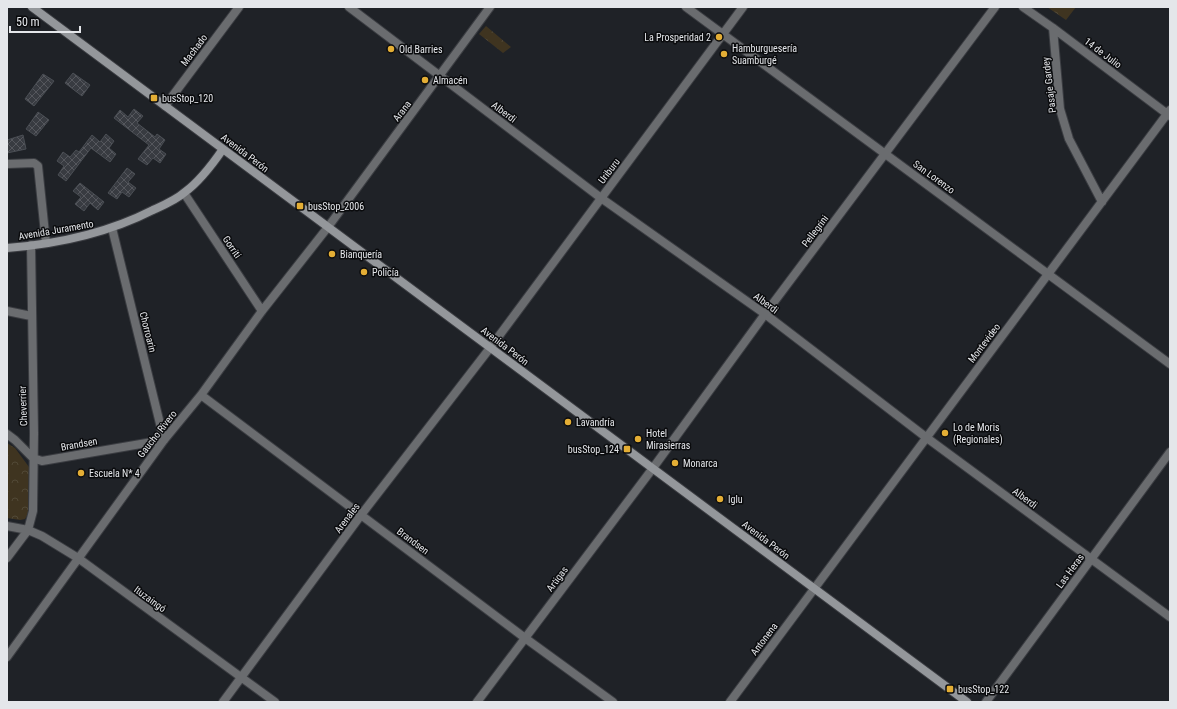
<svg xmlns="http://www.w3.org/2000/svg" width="1177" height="709" font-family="'Roboto Condensed',sans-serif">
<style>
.park{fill:url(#park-crowns)}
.building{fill:url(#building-cross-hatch);stroke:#4a4e54}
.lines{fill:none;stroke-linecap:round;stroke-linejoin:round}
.street-casing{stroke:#3b3d42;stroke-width:10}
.secondary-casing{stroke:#3b3d42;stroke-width:10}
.street{stroke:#6a6c6f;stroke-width:8}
.secondary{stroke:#94979b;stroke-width:8}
.poi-dot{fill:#e4ae35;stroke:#0a0b0d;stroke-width:1.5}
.labels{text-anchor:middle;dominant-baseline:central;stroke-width:3;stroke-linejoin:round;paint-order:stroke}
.poi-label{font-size:10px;fill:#e4e6ea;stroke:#0a0b0d;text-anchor:start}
.street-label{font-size:10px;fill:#e4e6ea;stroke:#0a0b0d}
</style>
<defs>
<pattern id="park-crowns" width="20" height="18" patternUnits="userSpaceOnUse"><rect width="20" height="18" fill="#3f3420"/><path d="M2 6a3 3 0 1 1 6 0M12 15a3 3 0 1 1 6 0" fill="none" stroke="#514836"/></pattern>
<pattern id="building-cross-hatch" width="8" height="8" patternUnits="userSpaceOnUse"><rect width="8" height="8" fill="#383b41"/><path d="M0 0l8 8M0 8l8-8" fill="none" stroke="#55575d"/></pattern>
</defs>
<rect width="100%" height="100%" fill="#1f2227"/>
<path class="park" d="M 1047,7 L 1076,7 L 1066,20 Z
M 486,26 L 511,47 L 503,53 L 479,34 Z
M 7,443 L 15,448 L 29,467 L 28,514 L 25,519 L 20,520 L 7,518 Z"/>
<path class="building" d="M 73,73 L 90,85 L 82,96 L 65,83 Z
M 43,74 L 54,81 L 34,106 L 25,99 Z
M 134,109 L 143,116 L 137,123 L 155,137 L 157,134 L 165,140 L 159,149 L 166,154 L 160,163 L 153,158 L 147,165 L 138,159 L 149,145 L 114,118 L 120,110 L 128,117 Z
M 38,112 L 49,120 L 36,136 L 26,129 Z
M 106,134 L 114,141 L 109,148 L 116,154 L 110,162 L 91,148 L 66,181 L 58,175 L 64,166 L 57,161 L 63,152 L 70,157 L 76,150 L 79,152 L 92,135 L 100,142 Z
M 23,135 L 26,149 L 7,153 L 7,140 Z
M 127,168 L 135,174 L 128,182 L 136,188 L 129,197 L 122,192 L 117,199 L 108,193 Z
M 80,183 L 104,202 L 98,210 L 90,203 L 84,211 L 75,204 L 81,197 L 73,191 Z"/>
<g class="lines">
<defs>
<path id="street" d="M 349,7 L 601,198 L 765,314 L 927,438 L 1170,617
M 686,7 L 1170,364
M 1023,7 L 1053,28 L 1170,116
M 1053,28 L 1060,109 L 1069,139 L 1102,202
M 165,106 L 239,7
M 7,164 L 34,163 L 38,166 L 46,243
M 184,193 L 262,311
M 7,311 L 31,316
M 201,395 L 525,638 L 613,702
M 7,434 L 15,440 L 33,458 L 42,461 L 164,440 L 112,228
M 7,526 L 28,530 L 42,536 L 78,558 L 275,702
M 7,558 L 28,530 L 33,511 L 34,433 L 31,245
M 7,657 L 164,440 L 201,395 L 262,311 L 328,227 L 490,7
M 223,702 L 361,515 L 490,348 L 743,7
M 477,702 L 653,468 L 765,314 L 995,7
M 730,702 L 1170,110
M 986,702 L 1170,452"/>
<path id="secondary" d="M 32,7 L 967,702
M 7,248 C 58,244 108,233 153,210 C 164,205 176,200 185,192 C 200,181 212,165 223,149"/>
</defs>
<use href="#street" class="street-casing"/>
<use href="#secondary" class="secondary-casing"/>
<use href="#street" class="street"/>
<use href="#secondary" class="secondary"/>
</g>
<g class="poi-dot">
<circle cx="719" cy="37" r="4"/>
<circle cx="391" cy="49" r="4"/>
<circle cx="724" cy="54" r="4"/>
<circle cx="425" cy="80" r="4"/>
<rect x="150" y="94" width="8" height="8" rx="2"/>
<rect x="296" y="202" width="8" height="8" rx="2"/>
<circle cx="332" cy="254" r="4"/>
<circle cx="364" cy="272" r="4"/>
<circle cx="568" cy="422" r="4"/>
<circle cx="945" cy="433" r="4"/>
<circle cx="638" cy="439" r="4"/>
<rect x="623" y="445" width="8" height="8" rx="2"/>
<circle cx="675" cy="463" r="4"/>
<circle cx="81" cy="473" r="4"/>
<circle cx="720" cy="499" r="4"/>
<rect x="946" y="685" width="8" height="8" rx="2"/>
</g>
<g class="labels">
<g class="poi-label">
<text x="711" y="37" text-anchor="end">La Prosperidad 2</text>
<text x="732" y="48">Hamburguesería<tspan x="732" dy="12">Suamburgé</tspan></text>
<text x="399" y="49">Old Barries</text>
<text x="433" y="80">Almacén</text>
<text x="162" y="98">busStop_120</text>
<text x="308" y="206">busStop_2006</text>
<text x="340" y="254">Bianquería</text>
<text x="372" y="272">Policía</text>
<text x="576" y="422">Lavandría</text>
<text x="953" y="427">Lo de Moris<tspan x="953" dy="12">(Regionales)</tspan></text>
<text x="646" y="433">Hotel<tspan x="646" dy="12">Mirasierras</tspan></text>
<text x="619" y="449" text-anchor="end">busStop_124</text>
<text x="683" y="463">Monarca</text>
<text x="89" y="473">Escuela N* 4</text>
<text x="728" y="499">Iglu</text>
<text x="958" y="689">busStop_122</text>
</g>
<g class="street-label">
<text transform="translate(194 50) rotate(-53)">Machado</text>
<text transform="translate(1103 53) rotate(37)">14 de Julio</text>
<text transform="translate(1049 85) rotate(-97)">Pasaje Gardey</text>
<text transform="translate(402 111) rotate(-53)">Arana</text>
<text transform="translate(504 112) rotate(37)">Alberdi</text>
<text transform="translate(245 153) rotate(37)">Avenida Perón</text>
<text transform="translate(609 171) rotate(-53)">Uriburu</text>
<text transform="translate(934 177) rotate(36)">San Lorenzo</text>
<text transform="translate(56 230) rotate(-10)">Avenida Juramento</text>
<text transform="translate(815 231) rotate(-53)">Pellegrini</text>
<text transform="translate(232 247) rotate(56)">Gorriti</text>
<text transform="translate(766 303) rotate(36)">Alberdi</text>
<text transform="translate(148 332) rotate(76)">Chorroarin</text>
<text transform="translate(984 343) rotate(-53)">Montevideo</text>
<text transform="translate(505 346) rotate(37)">Avenida Perón</text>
<text transform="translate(23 406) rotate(-92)">Cheverrier</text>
<text transform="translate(157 434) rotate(-52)">Gaucho Rivero</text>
<text transform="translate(79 444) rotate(-10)">Brandsen</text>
<text transform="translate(1025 498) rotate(36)">Alberdi</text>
<text transform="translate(347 518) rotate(-53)">Arenales</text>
<text transform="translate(766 540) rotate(37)">Avenida Perón</text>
<text transform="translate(413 541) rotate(37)">Brandsen</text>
<text transform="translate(1070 571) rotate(-54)">Las Heras</text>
<text transform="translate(557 579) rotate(-53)">Artigas</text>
<text transform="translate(150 599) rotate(36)">Ituzaingó</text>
<text transform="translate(764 639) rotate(-53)">Antonena</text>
</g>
</g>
<rect width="1177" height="709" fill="none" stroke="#e4e6ea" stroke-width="16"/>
<path d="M10 26v6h70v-6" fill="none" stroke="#e4e6ea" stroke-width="2"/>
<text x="16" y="26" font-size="12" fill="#e4e6ea" stroke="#0a0b0d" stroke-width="3" paint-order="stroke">50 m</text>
</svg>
